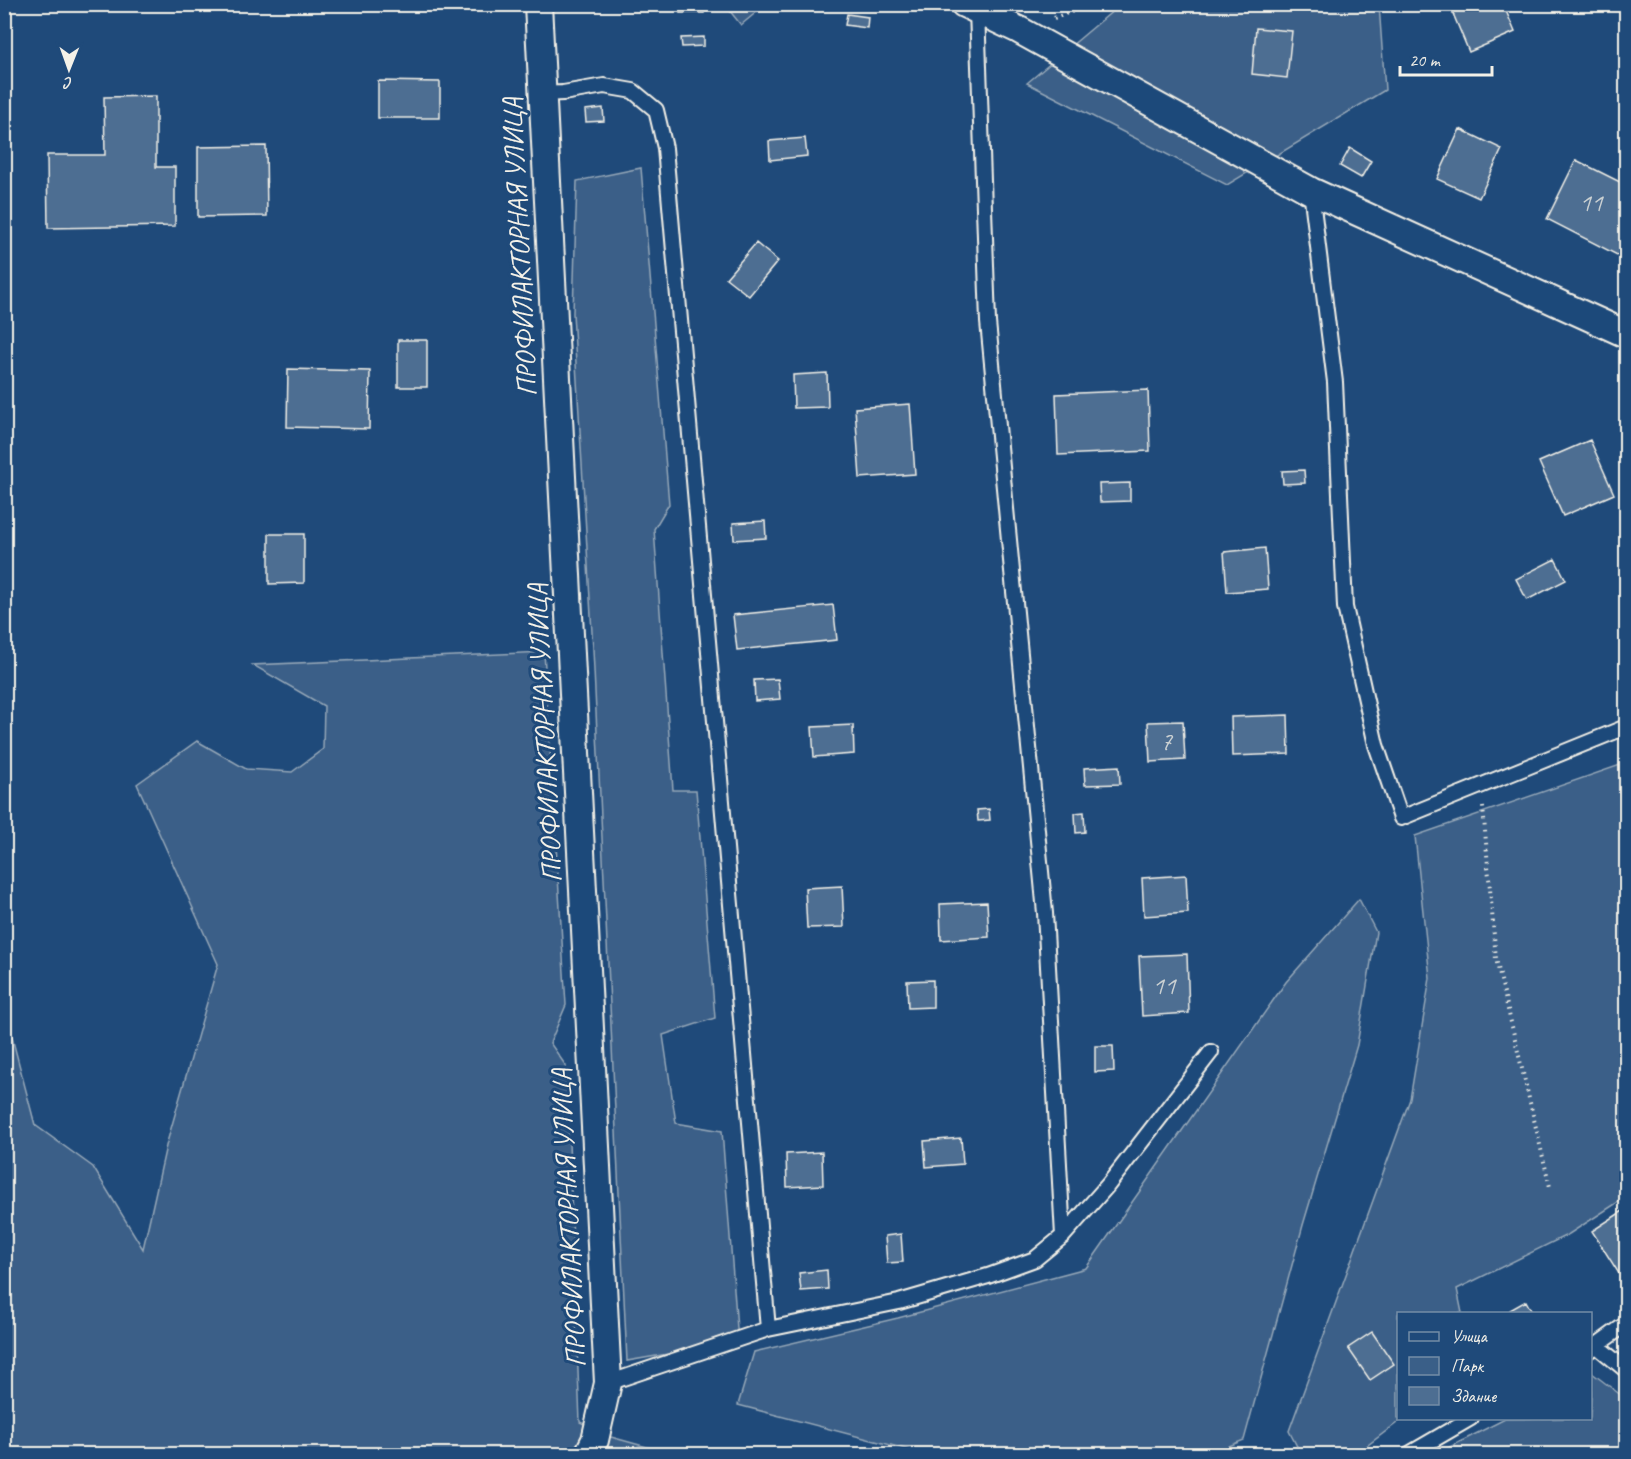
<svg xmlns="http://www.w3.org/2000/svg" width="1631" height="1459" font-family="Caveat,sans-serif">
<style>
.green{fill:#3a5f88;stroke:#97a8b8;stroke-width:1.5}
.building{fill:#4d6e92;stroke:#f4f1e8;stroke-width:1.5}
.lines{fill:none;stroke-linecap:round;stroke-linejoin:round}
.service-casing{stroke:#f4f1e8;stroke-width:18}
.minor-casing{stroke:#f4f1e8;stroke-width:30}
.path{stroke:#f4f1e8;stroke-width:4;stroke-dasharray:1.5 4.5;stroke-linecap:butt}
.service{stroke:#1f4a7a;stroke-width:14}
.minor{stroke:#1f4a7a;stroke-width:26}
.labels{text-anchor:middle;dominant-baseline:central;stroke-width:6;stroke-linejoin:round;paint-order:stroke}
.number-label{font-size:26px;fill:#cad0d2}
.street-label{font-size:28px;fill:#f4f1e8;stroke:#1f4a7a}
</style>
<rect width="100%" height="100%" fill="#1f4a7a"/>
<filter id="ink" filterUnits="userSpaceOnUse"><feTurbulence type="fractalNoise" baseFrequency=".0167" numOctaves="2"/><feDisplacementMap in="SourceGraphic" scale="12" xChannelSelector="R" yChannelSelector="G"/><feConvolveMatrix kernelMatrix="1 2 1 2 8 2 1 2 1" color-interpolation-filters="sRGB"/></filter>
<g filter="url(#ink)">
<path class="green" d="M 725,5 L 765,5 L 741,25 Z
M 1120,5 L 1379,5 L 1385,90 L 1227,185 L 1027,83 Z
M 641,168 L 669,504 L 654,529 L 673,790 L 696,790 L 715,1018 L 663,1035 L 676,1123 L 722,1131 L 738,1342 L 627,1361 L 593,649 L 573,313 L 577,181 Z
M 544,652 L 566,1005 L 550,1043 L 566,1066 L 580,1422 L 611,1437 L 672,1454 L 5,1454 L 4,1016 L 8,1022 L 35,1125 L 93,1167 L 143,1249 L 166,1146 L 218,964 L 137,784 L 197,741 L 246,769 L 292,772 L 323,749 L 324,706 L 253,665 Z
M 1626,763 L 1626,1197 L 1569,1234 L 1457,1289 L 1462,1313 L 1398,1314 L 1398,1418 L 1402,1419 L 1356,1454 L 1301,1454 L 1289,1431 L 1410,1099 L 1430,978 L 1415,836 Z
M 1359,899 L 1376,932 L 1357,1045 L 1303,1225 L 1244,1440 L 1209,1454 L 925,1454 L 738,1405 L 754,1352 L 898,1318 L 1086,1268 L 1286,982 Z
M 1592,1373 L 1626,1399 L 1626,1454 L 1436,1454 L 1505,1419 L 1590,1418 Z"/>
<path class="building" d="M 680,4 L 704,4 L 704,13 L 680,13 Z
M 1449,4 L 1503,4 L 1515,32 L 1469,52 Z
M 847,14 L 868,17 L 867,28 L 845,25 Z
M 1256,28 L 1292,31 L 1287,78 L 1252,74 Z
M 704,37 L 704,46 L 682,47 L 681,38 Z
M 378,81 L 440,82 L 440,118 L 378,118 Z
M 156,96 L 156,167 L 175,167 L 175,226 L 48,228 L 47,155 L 105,155 L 104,97 Z
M 603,108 L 604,121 L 586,122 L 585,110 Z
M 1460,129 L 1502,149 L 1479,198 L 1437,179 Z
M 805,138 L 807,156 L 770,160 L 769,141 Z
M 266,146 L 267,216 L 198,217 L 198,147 Z
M 1350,148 L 1371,161 L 1361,178 L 1340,166 Z
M 1576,160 L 1626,185 L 1626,249 L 1623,258 L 1547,219 Z
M 756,243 L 778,261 L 749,296 L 726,278 Z
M 398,340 L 427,340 L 427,387 L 398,387 Z
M 288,369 L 370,371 L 369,429 L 287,427 Z
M 827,373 L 828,407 L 794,408 L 793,375 Z
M 1148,390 L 1150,451 L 1058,455 L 1056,394 Z
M 910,404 L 915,474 L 860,478 L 855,408 Z
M 1590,440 L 1614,494 L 1563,516 L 1539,462 Z
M 1304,470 L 1305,483 L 1283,484 L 1282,471 Z
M 1130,483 L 1130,501 L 1100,502 L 1099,484 Z
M 765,521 L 766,538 L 734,540 L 733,523 Z
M 269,534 L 304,534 L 304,583 L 269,584 Z
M 1265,548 L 1268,589 L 1227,592 L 1224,552 Z
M 1555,559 L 1566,580 L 1527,600 L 1516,579 Z
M 833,605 L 837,640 L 737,650 L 733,615 Z
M 4,674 L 6,674 L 11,744 L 4,744 Z
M 778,679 L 780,699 L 755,701 L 754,680 Z
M 1288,715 L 1289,754 L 1232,756 L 1231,717 Z
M 1183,721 L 1185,760 L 1150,762 L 1148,722 Z
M 853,725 L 854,754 L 814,757 L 812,727 Z
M 1119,766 L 1120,784 L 1085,785 L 1084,768 Z
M 989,809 L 990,820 L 978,821 L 977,810 Z
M 1084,812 L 1085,832 L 1076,833 L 1075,813 Z
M 1186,875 L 1188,913 L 1144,916 L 1142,878 Z
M 842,886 L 844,927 L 807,928 L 805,888 Z
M 987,902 L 989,937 L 941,940 L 940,904 Z
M 1187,954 L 1189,1013 L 1142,1016 L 1139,956 Z
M 933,980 L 933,1007 L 908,1008 L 907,981 Z
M 1095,1046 L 1113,1046 L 1114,1071 L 1095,1072 Z
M 961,1138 L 963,1164 L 926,1167 L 924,1141 Z
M 822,1152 L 823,1185 L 787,1187 L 786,1154 Z
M 1626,1209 L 1626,1283 L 1625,1283 L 1592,1231 Z
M 901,1234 L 903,1262 L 887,1263 L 885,1236 Z
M 827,1270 L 828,1289 L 801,1291 L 799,1273 Z
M 1526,1301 L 1533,1314 L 1512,1314 L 1510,1310 Z
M 1372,1332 L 1394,1364 L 1370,1380 L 1348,1348 Z"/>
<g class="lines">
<defs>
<path id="service" d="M 977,10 L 988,322 L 1045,913 L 1063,1236
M 542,94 L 563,93 L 604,86 L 633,91 L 656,110 L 665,148 L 768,1329
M 1311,191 L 1335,382 L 1345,607 L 1376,745 L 1401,818 L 1626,727
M 1597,1346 L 1626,1370
M 1590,1350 L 1626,1324
M 608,1383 L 768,1329 L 899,1302 L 988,1276 L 1035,1259 L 1063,1236 L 1108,1185 L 1211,1052
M 1409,1454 L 1471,1418"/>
<path id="minor" d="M 538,4 L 608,1383 L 595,1440 L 588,1454
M 964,4 L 1019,30 L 1311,191 L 1626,334"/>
</defs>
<use href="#service" class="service-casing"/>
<use href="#minor" class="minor-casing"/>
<path class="path" d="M 1054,18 L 1092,4
M 1483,807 L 1496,959 L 1550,1187"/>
<use href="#service" class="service"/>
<use href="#minor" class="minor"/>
</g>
</g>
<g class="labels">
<g class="number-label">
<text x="1591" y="202">11</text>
<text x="1166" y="741">7</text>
<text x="1164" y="985">11</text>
</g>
<g class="street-label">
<text transform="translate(519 247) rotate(-93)">ПРОФИЛАКТОРНАЯ УЛИЦА</text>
<text transform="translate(544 733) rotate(-93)">ПРОФИЛАКТОРНАЯ УЛИЦА</text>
<text transform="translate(568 1218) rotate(-93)">ПРОФИЛАКТОРНАЯ УЛИЦА</text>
</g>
</g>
<rect width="1631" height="1459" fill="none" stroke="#1f4a7a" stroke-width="24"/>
<rect x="12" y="12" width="1607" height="1435" fill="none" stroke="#f4f1e8" stroke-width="2" filter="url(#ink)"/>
<rect x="1397" y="1312" width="195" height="108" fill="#1f4a7a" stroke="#748da6" stroke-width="1.5"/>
<rect x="1409" y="1332" width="30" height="9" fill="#1f4a7a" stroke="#748da6" stroke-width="1.5"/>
<text x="1451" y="1342" font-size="18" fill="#f4f1e8">Улица</text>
<rect x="1409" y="1357" width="30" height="18" fill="#3a5f88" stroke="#748da6" stroke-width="1.5"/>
<text x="1451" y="1372" font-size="18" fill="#f4f1e8">Парк</text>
<rect x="1409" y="1387" width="30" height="18" fill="#4d6e92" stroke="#748da6" stroke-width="1.5"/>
<text x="1451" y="1402" font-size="18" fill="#f4f1e8">Здание</text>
<g transform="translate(69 69) rotate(181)" stroke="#1f4a7a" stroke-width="4.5" paint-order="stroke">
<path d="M0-4.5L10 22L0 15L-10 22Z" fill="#f4f1e8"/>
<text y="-9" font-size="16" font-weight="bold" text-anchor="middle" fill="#f4f1e8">С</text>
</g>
<path d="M1400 66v9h92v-9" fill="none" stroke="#f4f1e8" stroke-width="3"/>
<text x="1409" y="66" font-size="18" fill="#f4f1e8" stroke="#1f4a7a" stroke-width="4.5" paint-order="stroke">20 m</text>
</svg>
